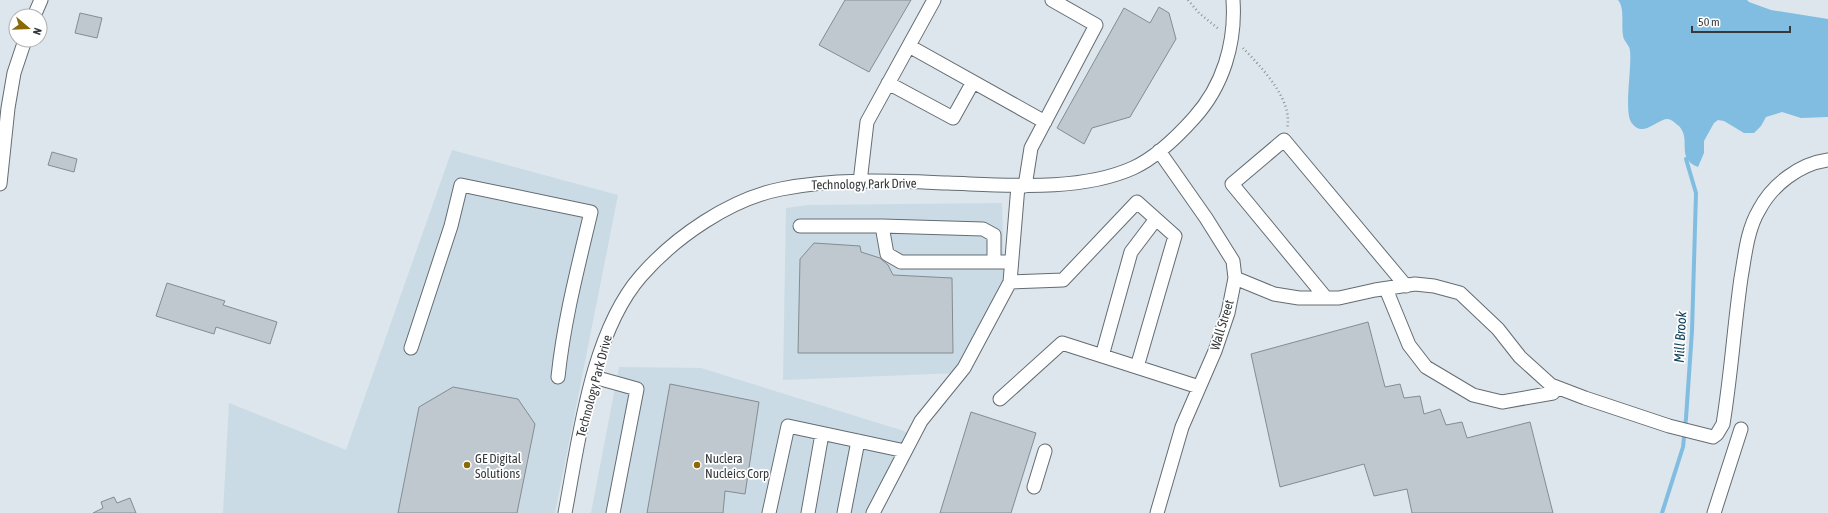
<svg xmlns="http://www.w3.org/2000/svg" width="1828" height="513" font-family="'Asap Condensed',sans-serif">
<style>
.built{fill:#cadbe5}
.water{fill:#80bde1}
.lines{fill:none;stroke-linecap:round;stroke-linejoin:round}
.stream{stroke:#80bde1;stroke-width:4}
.building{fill:#bec8ce;stroke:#838c92}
.minor-casing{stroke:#646c72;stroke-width:15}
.path{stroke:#8b9296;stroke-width:2.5;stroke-dasharray:1 3;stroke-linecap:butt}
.minor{stroke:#fff;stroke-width:13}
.poi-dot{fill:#8a6907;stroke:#fff;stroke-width:1.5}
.labels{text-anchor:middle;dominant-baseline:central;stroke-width:3.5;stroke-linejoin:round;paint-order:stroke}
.street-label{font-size:13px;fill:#363a3c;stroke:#fff}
.poi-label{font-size:13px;fill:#363a3c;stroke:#fff;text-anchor:start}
.water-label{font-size:14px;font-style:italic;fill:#11435c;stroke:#fff}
</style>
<rect width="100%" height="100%" fill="#dce6ec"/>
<path class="built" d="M 452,150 L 618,195 L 555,513 L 223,513 L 229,403 L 346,450 Z
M 1002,203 L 1004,280 L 959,373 L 783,380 L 786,208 L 808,205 Z
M 619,367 L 701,368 L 904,431 L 919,440 L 881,513 L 591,513 Z"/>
<path class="water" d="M 1618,0 L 1747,0 L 1749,2 L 1771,10 L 1828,19 L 1828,117 L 1801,118 L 1782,112 L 1766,117 L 1761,126 L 1754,133 L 1744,133 L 1724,121 L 1718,120 L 1714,123 L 1704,141 L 1704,153 L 1698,167 C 1675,158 1692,140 1679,126 C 1676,124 1671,118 1666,119 C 1654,122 1642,138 1631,122 C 1624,110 1632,67 1630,51 C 1630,45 1623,41 1623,35 C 1621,24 1625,8 1618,0 Z"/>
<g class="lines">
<path class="stream" d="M 1662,513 L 1683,447 L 1686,418 L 1692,331 L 1696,193 L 1686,159"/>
</g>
<path class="building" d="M 845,0 L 911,0 L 869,72 L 819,45 Z
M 1159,7 L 1169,13 L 1176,39 L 1130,117 L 1092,128 L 1084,144 L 1057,128 L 1124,8 L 1150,23 Z
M 80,13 L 102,18 L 97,38 L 75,33 Z
M 52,152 L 77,159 L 74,172 L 48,165 Z
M 814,243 L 860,246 L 861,252 L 880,258 L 888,265 L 893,275 L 952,278 L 953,353 L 798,353 L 800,259 Z
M 167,283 L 225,301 L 223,305 L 277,322 L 270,344 L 216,327 L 214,334 L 156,316 Z
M 1368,322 L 1385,387 L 1400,384 L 1404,398 L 1420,396 L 1424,414 L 1440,409 L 1446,425 L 1462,422 L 1467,438 L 1530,422 L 1553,513 L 1412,513 L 1407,489 L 1374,496 L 1364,464 L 1280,487 L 1251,354 Z
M 670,384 L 759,402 L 745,494 L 725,491 L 723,513 L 647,513 Z
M 453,387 L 518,399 L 535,424 L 517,513 L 398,513 L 419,407 Z
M 971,412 L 1036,433 L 1011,513 L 940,513 Z
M 114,497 L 117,503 L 130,498 L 136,513 L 93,513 L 103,508 L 101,502 Z"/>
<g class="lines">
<defs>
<path id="minor" d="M 34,16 L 41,0
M 909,46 L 1045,122
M 888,83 L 953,118 L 973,82
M 860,182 L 867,122 L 934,0
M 0,184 L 8,108 L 14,73 L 25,40
M 1025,186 L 1031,148 L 1096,25 L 1052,0
M 800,226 L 882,226 L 887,254 L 901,262 L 1011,262
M 882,226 L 983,229 L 994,235 L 994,262
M 1235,278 L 1274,294 L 1299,298 L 1339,298 L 1375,290 L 1415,284 L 1434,286 L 1460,293 L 1498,329 L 1520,357 L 1551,385 L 1585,398 L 1669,426 L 1713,437 L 1717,434 L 1723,424 C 1731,376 1734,327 1741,278 C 1745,256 1747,230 1759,210 C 1772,185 1799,164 1828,160
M 1010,282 L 1063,280 L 1137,202 L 1175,236 L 1137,367
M 1386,289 L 1409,345 L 1426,367 L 1473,395 L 1502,402 L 1553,393
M 1326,298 L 1232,184 L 1284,140 L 1406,286
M 411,348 L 451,226 L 461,185 L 591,212 C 578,267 564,320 558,377
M 1102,356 L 1131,252 L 1156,219
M 594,377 L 637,389 L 613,513
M 1000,399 L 1062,343 L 1199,387
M 1034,487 L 1045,451
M 565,513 C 579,440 591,333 641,276 C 675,237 730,199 781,189 C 835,178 893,181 948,183 C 1005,185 1080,192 1133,168 C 1157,157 1177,137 1194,118 C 1223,86 1236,43 1233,0
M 769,513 L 788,426 L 905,451
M 808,513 L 822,434
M 844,513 L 858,441
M 873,513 L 921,421 L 964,368 L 1010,282 L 1018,186
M 1157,513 L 1182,427 L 1215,351 L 1228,313 L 1235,278 L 1233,261 L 1206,218 L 1159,151
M 1714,513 L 1741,429"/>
</defs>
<use href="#minor" class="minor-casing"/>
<path class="path" d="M 1188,0 L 1199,13 L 1220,30
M 1243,48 C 1261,67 1294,100 1287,129"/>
<use href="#minor" class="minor"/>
</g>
<g class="poi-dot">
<circle cx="467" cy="465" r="4"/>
<circle cx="697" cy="465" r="4"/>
</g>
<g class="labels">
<g class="street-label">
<text transform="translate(864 184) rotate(-1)">Technology Park Drive</text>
<text transform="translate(1222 325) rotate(-73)">Wall Street</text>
<text transform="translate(594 386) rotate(-75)">Technology Park Drive</text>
</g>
<g class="poi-label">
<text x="475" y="458">GE Digital<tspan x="475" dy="15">Solutions</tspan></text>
<text x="705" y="458">Nuclera<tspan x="705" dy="15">Nucleics Corp</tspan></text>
</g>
<g class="water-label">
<text transform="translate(1680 337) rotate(-87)">Mill Brook</text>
</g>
</g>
<g transform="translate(28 28) rotate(109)"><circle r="19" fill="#ffffff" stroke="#afb0b1"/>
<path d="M0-3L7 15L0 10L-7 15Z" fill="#8a6907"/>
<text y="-6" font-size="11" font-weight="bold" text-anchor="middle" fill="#363a3c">N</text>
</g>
<path d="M1692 26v6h98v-6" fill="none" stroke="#363a3c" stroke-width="2"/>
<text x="1698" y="26" font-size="12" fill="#363a3c" stroke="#ffffff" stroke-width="3" paint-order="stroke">50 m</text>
</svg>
